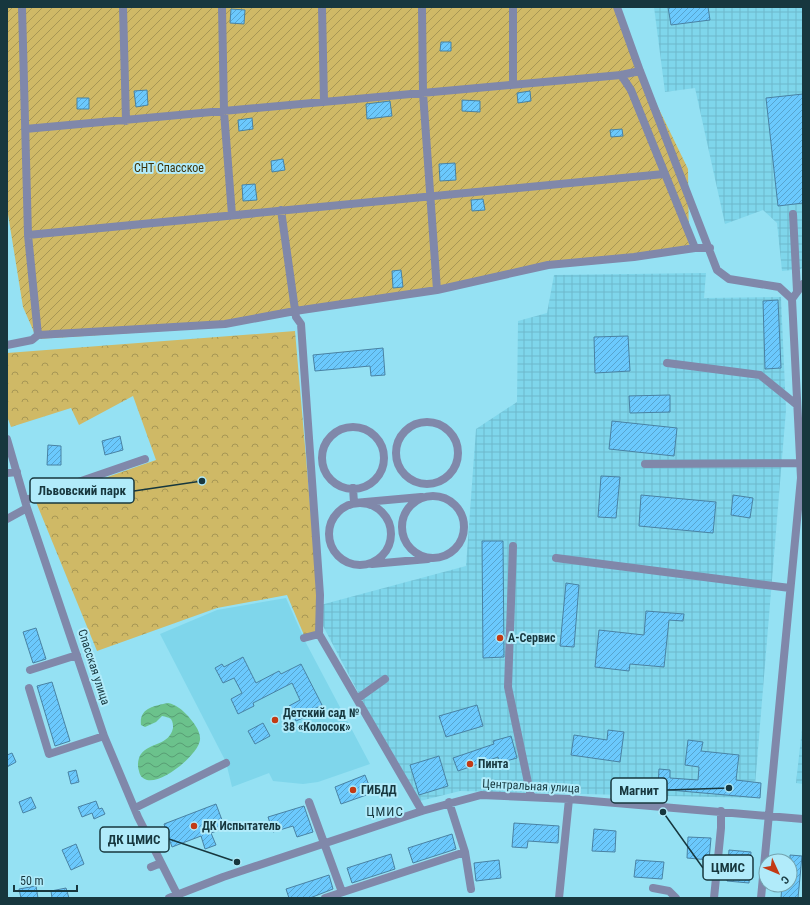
<svg xmlns="http://www.w3.org/2000/svg" width="810" height="905" font-family="'Roboto Condensed',sans-serif">
<style>
.built{fill:#7fd6eb}
.industrial{fill:url(#industrial-grid)}
.forest{fill:url(#forest-crowns)}
.garden{fill:url(#garden-furrows)}
.water{fill:url(#water-waves)}
.building{fill:url(#building-hatch);stroke:#4982a3}
.lines{fill:none;stroke-linecap:round;stroke-linejoin:round}
.minor{stroke:#8088aa;stroke-width:8}
.poi-dot{fill:#c33a14;stroke:#b1ebfa;stroke-width:1.5}
.labels{text-anchor:middle;dominant-baseline:central;stroke-width:4;stroke-linejoin:round;paint-order:stroke}
.park-label{font-size:12px;fill:#3d340a;stroke:#b1ebfa}
.poi-label{font-size:12px;font-weight:bold;fill:#17373e;stroke:#b1ebfa;text-anchor:start}
.street-label{font-size:12px;fill:#17373e;stroke:#b1ebfa}
.neighbourhood-label{font-size:13px;letter-spacing:1px;fill:#17373e;stroke:#b1ebfa}
.leader{fill:none;stroke:#17373e;stroke-width:1.5}
.callout-dot{fill:#17373e;stroke:#b1ebfa;stroke-width:1.5}
.callout{fill:#b1ebfa;stroke:#17373e;stroke-width:1.5}
.callout-label{font-size:13px;text-anchor:middle;font-weight:bold;fill:#17373e}
</style>
<defs>
<pattern id="industrial-grid" width="8" height="8" patternUnits="userSpaceOnUse"><rect width="8" height="8" fill="#7fd6eb"/><path d="M0 4h8M4 0v8" fill="none" stroke="#6db8cb"/></pattern>
<pattern id="forest-crowns" width="20" height="18" patternUnits="userSpaceOnUse"><rect width="20" height="18" fill="#cfb966"/><path d="M2 6a3 3 0 1 1 6 0M12 15a3 3 0 1 1 6 0" fill="none" stroke="#a79755"/></pattern>
<pattern id="garden-furrows" width="10" height="10" patternUnits="userSpaceOnUse"><rect width="10" height="10" fill="#cfb966"/><path d="M-1 1l2-2M0 10L10 0M9 11l2-2" fill="none" stroke="#a79755"/></pattern>
<pattern id="water-waves" width="16" height="10" patternUnits="userSpaceOnUse"><rect width="16" height="10" fill="#6bc28c"/><path d="M0 5q4-4 8 0t8 0" fill="none" stroke="#579e74"/></pattern>
<pattern id="building-hatch" width="6" height="6" patternUnits="userSpaceOnUse"><rect width="6" height="6" fill="#6bc9fd"/><path d="M-1 1l2-2M0 6l6-6M5 7l2-2" fill="none" stroke="#57a4ce"/></pattern>
</defs>
<rect width="100%" height="100%" fill="#95e1f3"/>
<path class="built" d="M 286,598 L 306,643 L 370,764 L 318,782 L 303,784 L 273,781 L 269,773 L 232,787 L 226,762 L 160,634 L 217,610 Z"/>
<path class="industrial" d="M 654,7 L 803,7 L 803,267 L 801,269 L 782,271 L 777,223 L 763,210 L 725,224 L 695,88 L 665,92 Z
M 706,273 L 704,298 L 781,297 L 786,410 L 754,798 L 460,791 L 416,802 L 313,607 L 466,566 L 476,429 L 517,402 L 518,321 L 547,313 L 554,275 Z
M 803,720 L 803,784 L 796,783 Z"/>
<path class="forest" d="M 295,331 L 321,631 L 304,635 L 287,595 L 217,608 L 97,651 L 36,502 L 156,460 L 133,396 L 79,425 L 71,408 L 11,427 L 7,416 L 7,353 Z"/>
<path class="garden" d="M 7,7 L 615,7 L 640,70 L 688,169 L 689,247 L 477,279 L 226,327 L 37,339 L 23,307 L 7,208 Z"/>
<path class="water" d="M 168,703 C 177,705 181,709 188,716 C 193,722 201,731 200,740 C 198,755 162,784 147,780 C 142,778 140,776 139,771 C 137,766 138,758 141,754 C 150,742 169,746 173,728 C 173,725 173,722 171,719 C 168,717 166,717 162,716 L 156,722 L 145,727 L 141,725 C 139,708 154,706 168,703 Z"/>
<path class="building" d="M 668,7 L 708,7 L 710,20 L 671,25 Z
M 231,9 L 245,10 L 244,24 L 230,23 Z
M 441,42 L 451,42 L 451,51 L 440,51 Z
M 147,90 L 148,105 L 136,107 L 134,91 Z
M 530,91 L 531,101 L 518,103 L 517,93 Z
M 803,94 L 803,203 L 778,206 L 766,98 Z
M 77,98 L 89,98 L 89,109 L 77,109 Z
M 462,100 L 480,101 L 480,112 L 462,111 Z
M 390,101 L 392,116 L 367,119 L 366,104 Z
M 252,118 L 253,129 L 239,131 L 238,120 Z
M 622,129 L 623,136 L 611,137 L 610,130 Z
M 283,159 L 285,170 L 272,172 L 271,161 Z
M 455,163 L 456,180 L 440,181 L 439,164 Z
M 255,184 L 257,200 L 243,201 L 242,185 Z
M 483,199 L 485,210 L 472,211 L 471,200 Z
M 401,270 L 403,287 L 393,288 L 392,271 Z
M 778,300 L 781,368 L 765,369 L 763,301 Z
M 628,336 L 630,371 L 595,373 L 594,337 Z
M 383,348 L 385,375 L 371,376 L 370,366 L 315,371 L 313,355 Z
M 670,395 L 670,412 L 630,413 L 629,396 Z
M 612,421 L 677,428 L 674,456 L 609,449 Z
M 120,436 L 123,450 L 105,455 L 102,441 Z
M 48,445 L 61,446 L 61,465 L 47,465 Z
M 601,476 L 620,477 L 616,518 L 598,517 Z
M 641,495 L 716,502 L 713,533 L 639,526 Z
M 733,495 L 753,498 L 750,518 L 731,515 Z
M 482,541 L 503,541 L 504,657 L 483,658 Z
M 566,583 L 579,585 L 574,647 L 560,646 Z
M 646,611 L 684,614 L 683,621 L 669,620 L 664,667 L 630,664 L 629,671 L 595,667 L 599,630 L 644,635 Z
M 36,628 L 46,659 L 33,663 L 23,632 Z
M 243,657 L 256,683 L 279,671 L 281,674 L 301,664 L 322,705 L 304,714 L 305,717 L 296,721 L 289,706 L 300,700 L 292,683 L 253,703 L 254,706 L 238,714 L 231,699 L 242,693 L 234,678 L 223,683 L 215,668 L 222,664 L 224,667 Z
M 52,682 L 70,741 L 55,746 L 37,686 Z
M 477,705 L 483,726 L 446,737 L 439,716 Z
M 263,723 L 270,736 L 255,744 L 248,731 Z
M 608,730 L 624,732 L 620,762 L 571,755 L 574,735 L 607,740 Z
M 511,736 L 517,758 L 499,763 L 498,757 L 458,771 L 453,758 L 494,744 L 493,741 Z
M 688,740 L 703,742 L 701,751 L 739,755 L 736,780 L 761,783 L 760,798 L 658,789 L 659,769 L 670,770 L 670,778 L 698,780 L 699,767 L 685,765 Z
M 12,753 L 16,762 L 7,767 L 7,755 Z
M 439,756 L 448,786 L 419,795 L 410,765 Z
M 76,770 L 79,782 L 71,784 L 68,772 Z
M 365,775 L 372,793 L 341,804 L 335,787 Z
M 31,797 L 36,808 L 23,813 L 19,802 Z
M 96,801 L 99,809 L 102,808 L 105,814 L 94,819 L 92,813 L 82,817 L 78,807 Z
M 216,804 L 225,828 L 211,833 L 216,845 L 205,849 L 201,836 L 172,847 L 164,824 Z
M 304,806 L 313,832 L 297,837 L 293,826 L 273,832 L 268,817 Z
M 514,823 L 559,826 L 558,843 L 528,841 L 527,848 L 512,847 Z
M 594,829 L 616,831 L 615,852 L 592,851 Z
M 452,834 L 456,849 L 413,863 L 408,848 Z
M 688,837 L 711,838 L 709,860 L 687,858 Z
M 76,844 L 84,864 L 71,870 L 62,850 Z
M 729,850 L 751,852 L 749,883 L 727,881 Z
M 391,854 L 395,869 L 352,883 L 347,868 Z
M 790,855 L 802,856 L 798,898 L 781,898 L 782,885 L 790,885 Z
M 499,860 L 501,878 L 476,881 L 474,863 Z
M 636,860 L 664,862 L 662,879 L 634,877 Z
M 329,875 L 333,889 L 310,898 L 289,898 L 286,889 Z
M 36,886 L 38,898 L 21,898 L 19,889 Z
M 66,888 L 69,898 L 52,898 L 51,891 Z"/>
<g class="lines">
<path class="minor" d="M 123,7 L 126,121
M 222,7 L 224,112 L 232,215
M 322,7 L 324,102
M 422,7 L 423,93 L 437,290
M 617,7 L 640,71 L 717,270 L 729,279 L 779,287 L 792,299
M 621,75 L 631,90 L 695,248
M 513,84 L 513,7
M 25,129 L 621,75 L 640,71
M 281,210 L 296,317 L 301,324 L 320,595 L 319,634 L 422,811
M 793,214 L 797,291
M 28,235 L 664,174
M 38,335 L 225,324 L 295,311 L 437,290 L 548,265 L 634,257 L 695,248 L 710,248
M 7,345 L 32,340 L 38,335 L 28,235 L 22,7
M 667,363 L 760,375 L 797,405
M396 453a31 31 0 1 1 62 0a31 31 0 1 1-62 0Z
M322 458a31 31 0 1 1 62 0a31 31 0 1 1-62 0Z
M 7,439 L 27,508 L 104,736 L 138,817 L 179,898
M 645,464 L 800,463
M 7,473 L 17,472
M 353,488 L 354,503 L 421,497
M402 527a31 31 0 1 1 62 0a31 31 0 1 1-62 0Z
M 26,500 L 145,459
M329 534a31 31 0 1 1 62 0a31 31 0 1 1-62 0Z
M 7,519 L 27,508
M 513,546 L 508,687 L 531,797
M 556,558 L 790,588
M 372,564 L 428,559
M 304,638 L 319,634
M 30,670 L 77,655
M 29,688 L 49,754 L 104,736
M 357,699 L 385,679
M 309,802 L 342,892
M 449,802 L 465,852 L 471,889
M 135,808 L 226,763
M 151,867 L 161,863
M 653,888 L 669,891 L 676,898
M 169,898 L 223,877 L 422,811 L 481,795 L 569,799 L 803,819
M 325,898 L 465,852
M 559,898 L 569,799
M 714,898 L 721,828 L 721,811
M 761,898 L 801,478 L 792,299 L 803,284"/>
</g>
<g class="poi-dot">
<circle cx="500" cy="638" r="4"/>
<circle cx="275" cy="720" r="4"/>
<circle cx="470" cy="764" r="4"/>
<circle cx="353" cy="790" r="4"/>
<circle cx="194" cy="826" r="4"/>
</g>
<g class="labels">
<g class="park-label">
<text x="169" y="168">СНТ Спасское</text>
</g>
<g class="poi-label">
<text x="508" y="638">A-Сервис</text>
<text x="283" y="713">Детский сад №<tspan x="283" dy="14">38 «Колосок»</tspan></text>
<text x="478" y="764">Пинта</text>
<text x="361" y="790">ГИБДД</text>
<text x="202" y="826">ДК Испытатель</text>
</g>
<g class="street-label">
<text transform="translate(94 667) rotate(72)">Спасская улица</text>
<text transform="translate(531 786) rotate(3)">Центральная улица</text>
</g>
<g class="neighbourhood-label">
<text x="385" y="811">ЦМИС</text>
</g>
</g>
<path class="leader" d="M202 481L134 491M729 788L667 790M237 862L169 839M663 812L703 868"/>
<g class="callout-dot">
<circle cx="202" cy="481" r="4"/>
<circle cx="729" cy="788" r="4"/>
<circle cx="237" cy="862" r="4"/>
<circle cx="663" cy="812" r="4"/>
</g>
<g class="callout">
<rect x="30" y="478" width="104" height="25" rx="4"/>
<rect x="611" y="778" width="56" height="25" rx="4"/>
<rect x="100" y="827" width="69" height="25" rx="4"/>
<rect x="703" y="855" width="50" height="25" rx="4"/>
</g>
<g class="callout-label">
<text x="82" y="495">Львовский парк</text>
<text x="639" y="795">Магнит</text>
<text x="134" y="844">ДК ЦМИС</text>
<text x="728" y="872">ЦМИС</text>
</g>
<rect width="810" height="905" fill="none" stroke="#17373e" stroke-width="16"/>
<g transform="translate(778 873) rotate(134)"><circle r="19" fill="#b1ebfa" stroke="#73a3af"/>
<path d="M0-3L7 15L0 10L-7 15Z" fill="#c33a14"/>
<text y="-6" font-size="11" font-weight="bold" text-anchor="middle" fill="#17373e">С</text>
</g>
<path d="M14 885v6h63v-6" fill="none" stroke="#17373e" stroke-width="2"/>
<text x="20" y="885" font-size="12" fill="#17373e" stroke="#b1ebfa" stroke-width="3" paint-order="stroke">50 m</text>
</svg>
